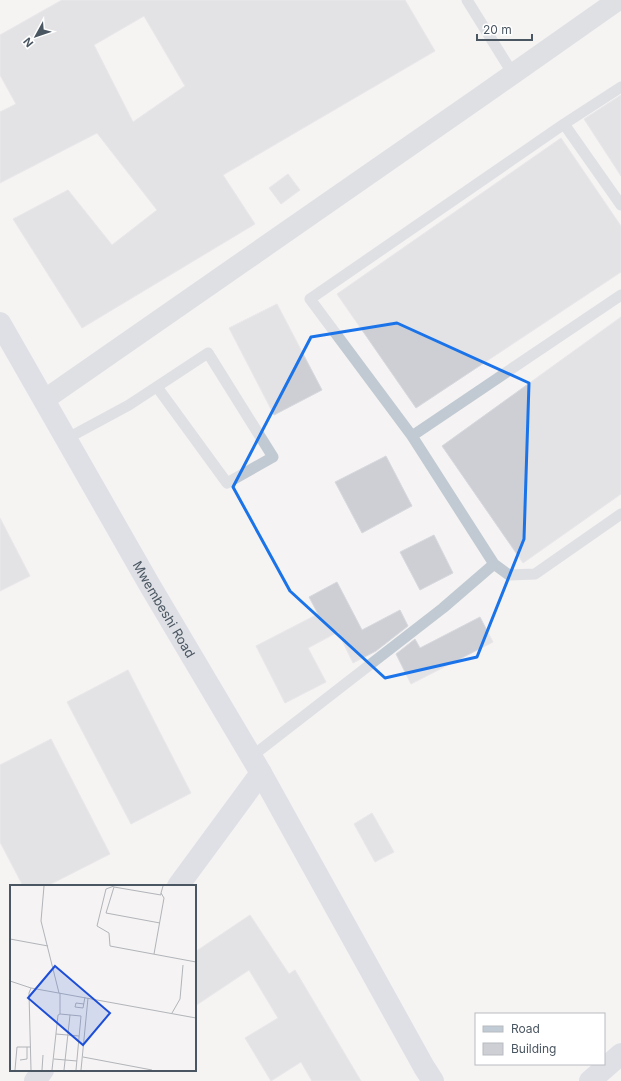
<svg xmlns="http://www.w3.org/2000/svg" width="621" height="1081" font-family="Inter,sans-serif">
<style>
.building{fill:#cdcfd5;stroke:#d7d9de;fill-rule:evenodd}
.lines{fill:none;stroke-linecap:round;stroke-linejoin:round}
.lane{stroke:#c1cad2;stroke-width:11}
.street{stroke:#c1cad2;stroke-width:21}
.secondary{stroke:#c1cbd6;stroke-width:22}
.marked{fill:none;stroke:#1a73e8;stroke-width:3;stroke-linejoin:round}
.labels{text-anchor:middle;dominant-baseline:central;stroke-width:3;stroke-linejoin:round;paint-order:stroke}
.street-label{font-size:13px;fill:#4a5661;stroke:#fff}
.inset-road{fill:none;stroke:#b1b4b9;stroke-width:1}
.view{fill:#1d4ed8;fill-opacity:0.15;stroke:#1d4ed8;stroke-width:2}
.inset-edge{fill:none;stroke:#4a5661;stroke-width:2}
</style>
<rect width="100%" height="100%" fill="#f5f3f3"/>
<path class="building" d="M 62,0 L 405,0 L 435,51 L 223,175 L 255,224 L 82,328 L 13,219 L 68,190 L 112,245 L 157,210 L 97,133 L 0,183 L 0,112 L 16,104 L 0,75 L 0,35 ZM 144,16 L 185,86 L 133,122 L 94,45 Z
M 621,95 L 621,176 L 584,119 Z
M 561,138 L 621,226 L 621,272 L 416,408 L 337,294 Z
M 288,174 L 300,190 L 281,204 L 269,188 Z
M 277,304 L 322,390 L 274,415 L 229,328 Z
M 621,317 L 621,494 L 523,563 L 442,446 Z
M 386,456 L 412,506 L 362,533 L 335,482 Z
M 0,518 L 30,576 L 0,591 Z
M 434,535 L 453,573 L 420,590 L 400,552 Z
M 337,582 L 362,630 L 400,610 L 408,626 L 376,651 L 353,663 L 338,632 L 308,648 L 326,682 L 285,703 L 256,646 L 318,614 L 309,597 Z
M 480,617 L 493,642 L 411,684 L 396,654 L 415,639 L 420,648 Z
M 128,670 L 191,793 L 131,824 L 67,702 Z
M 51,739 L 110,854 L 47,886 L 23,886 L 0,842 L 0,765 Z
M 372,813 L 394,852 L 375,862 L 354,824 Z
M 250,915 L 289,974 L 295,970 L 361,1081 L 312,1081 L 301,1062 L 271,1081 L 245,1038 L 278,1018 L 249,970 L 195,1006 L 195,952 Z"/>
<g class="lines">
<path class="lane" d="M 467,0 L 513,74
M 564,124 L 621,205
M 412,436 L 621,295
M 66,439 L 129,405 L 208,353 L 273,457 L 227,483 L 157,387
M 494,564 L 509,575 L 535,574 L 621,514
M 251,757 L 443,608 L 494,564 L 412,436 L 310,299 L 564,124 L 621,87"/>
<path class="street" d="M 44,400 L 483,95 L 618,0"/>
<g class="secondary">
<path id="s1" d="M 0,323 L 149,584 L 261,773 L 424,1067 L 433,1081"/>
<path d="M 178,886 L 261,773"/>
<path d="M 35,1081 L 43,1070"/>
<path d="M 590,1081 L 621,1054"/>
</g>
</g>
<path d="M0 0H621V1081H0ZM 397,323 L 529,383 L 524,539 L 477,657 L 385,678 L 290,591 L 233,487 L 311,337 Z" fill="#f5f3f3" fill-opacity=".55" fill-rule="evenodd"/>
<path class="marked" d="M 397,323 L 529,383 L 524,539 L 477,657 L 385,678 L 290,591 L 233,487 L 311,337 Z"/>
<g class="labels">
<g class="street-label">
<text stroke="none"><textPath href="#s1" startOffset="330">Mwembeshi Road</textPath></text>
</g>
</g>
<g transform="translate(10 885)">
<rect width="186" height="186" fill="#f5f3f3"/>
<path class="inset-road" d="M 34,1 L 31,36 L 49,108M 104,1 L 96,4 L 87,41 L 99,48 L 100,61 L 186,77M 150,38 L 96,28 L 104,2 L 151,10 L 151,8M 0,54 L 38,61M 144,69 L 154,13 L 151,8 L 153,1M 0,96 L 21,103M 50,108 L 50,129 L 71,131 L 66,185M 74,119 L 66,118 L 65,122 L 73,123 L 75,112M 162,128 L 170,114 L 173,80M 46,149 L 69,151M 73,172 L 142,185M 44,174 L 67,176M 10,175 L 17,174 L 17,162M 5,185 L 7,162 L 21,162M 21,185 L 19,108 L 21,103 L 186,133M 32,185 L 33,170M 42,185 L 48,130 L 50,129M 54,185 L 60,130M 71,185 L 78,113"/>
<path class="view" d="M 45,81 L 100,128 L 73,160 L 18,113 Z"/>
<rect width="186" height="186" class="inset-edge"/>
</g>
<rect x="475" y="1013" width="130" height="52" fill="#ffffff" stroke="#b7bbc0"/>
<rect x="483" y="1026" width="20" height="6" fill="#c1cbd6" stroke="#b7bbc0"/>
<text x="511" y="1033" font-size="12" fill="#4a5661">Road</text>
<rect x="483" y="1043" width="20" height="12" fill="#cdcfd5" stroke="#b7bbc0"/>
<text x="511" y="1053" font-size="12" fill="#4a5661">Building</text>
<g transform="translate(36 36) rotate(230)" stroke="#ffffff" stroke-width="3" paint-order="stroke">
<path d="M0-3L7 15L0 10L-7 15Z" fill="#4a5661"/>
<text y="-6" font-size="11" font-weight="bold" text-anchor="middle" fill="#4a5661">N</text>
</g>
<path d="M477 34v6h55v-6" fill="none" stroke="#4a5661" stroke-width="2"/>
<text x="483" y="34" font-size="12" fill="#4a5661" stroke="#ffffff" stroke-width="3" paint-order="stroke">20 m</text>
</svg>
